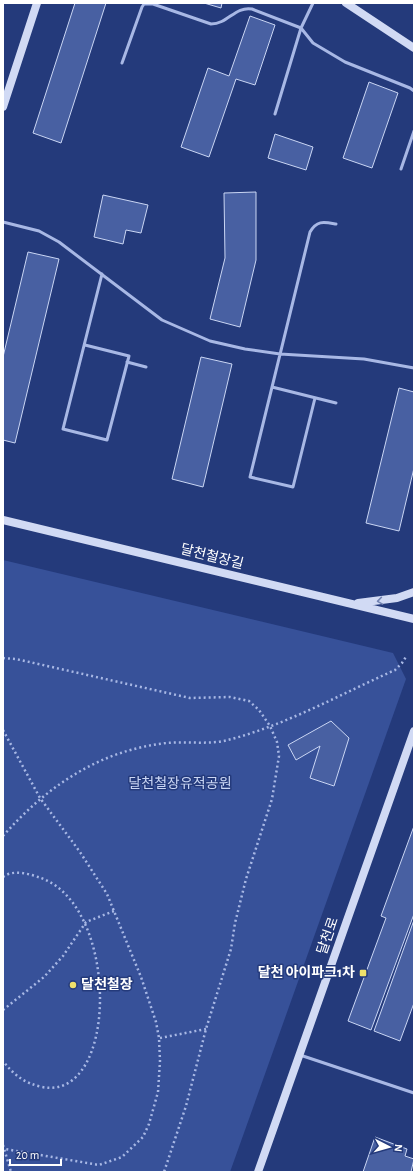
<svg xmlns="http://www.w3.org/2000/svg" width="417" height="1175" font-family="'Alegreya Sans','Noto Sans KR',sans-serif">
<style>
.green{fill:#375199}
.building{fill:#4860a2;stroke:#cad6f4}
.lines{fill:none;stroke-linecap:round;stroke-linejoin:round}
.path{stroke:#a8b8e5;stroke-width:2.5;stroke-dasharray:2 3;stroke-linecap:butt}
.lane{stroke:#a8b8e5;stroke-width:3}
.secondary{stroke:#d1daf4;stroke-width:8}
.oneway{stroke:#7282b1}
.poi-dot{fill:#efe16b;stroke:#243a7b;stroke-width:1.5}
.labels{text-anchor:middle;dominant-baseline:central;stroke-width:3;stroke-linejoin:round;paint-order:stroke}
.street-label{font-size:14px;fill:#fff;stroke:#243a7b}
.park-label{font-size:14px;fill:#cad6f4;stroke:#243a7b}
.poi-label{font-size:14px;font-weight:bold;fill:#fff;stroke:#243a7b;text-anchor:end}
</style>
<rect width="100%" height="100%" fill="#243a7b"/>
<path class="green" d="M 3,560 L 393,653 L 406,679 L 230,1172 L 3,1172 Z"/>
<path class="building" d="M 75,3 L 106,3 L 61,143 L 33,133 Z
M 204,3 L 222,3 L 221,8 Z
M 250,16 L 275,25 L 255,85 L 236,79 L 209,157 L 181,147 L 208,68 L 229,76 Z
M 369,82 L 398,93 L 372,168 L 343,158 Z
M 275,134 L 313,147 L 306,170 L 268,158 Z
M 256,192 L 256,260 L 240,327 L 210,319 L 225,258 L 224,193 Z
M 103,195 L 148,205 L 141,233 L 126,230 L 123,244 L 94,237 Z
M 28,252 L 59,259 L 15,443 L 3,440 L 3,357 Z
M 201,357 L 232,364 L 203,487 L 172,479 Z
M 399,388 L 414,392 L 414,468 L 399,531 L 366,523 Z
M 331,721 L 349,738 L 334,786 L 310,778 L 320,746 L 296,760 L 288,745 Z
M 414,826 L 414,914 L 371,1030 L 348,1021 L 386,918 L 381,916 Z
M 414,920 L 414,1003 L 400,1041 L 374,1031 Z
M 375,1137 L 407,1149 L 405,1156 L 414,1159 L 411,1172 L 363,1172 Z"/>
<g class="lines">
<path class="path" d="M 3,658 L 16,659 L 190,698 L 230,697 L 249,701 L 259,710 L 270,726 L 277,742 L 279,756 L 272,799 L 246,879 L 235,923 L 231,949 L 206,1029 L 186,1106 L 164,1172
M 3,730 L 40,798 L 80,852 L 107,894 L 141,977 L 156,1022 L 159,1038 L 160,1061 L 158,1092 L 149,1124 L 143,1137 L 122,1157 L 99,1165 L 5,1149
M 3,836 C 47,786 100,750 167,743 C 187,741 209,745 228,740 C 286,725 341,694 395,670 L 402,663 L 407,655
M 3,877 C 13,869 30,874 41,878 C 120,906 119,1102 42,1087 C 24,1083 14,1075 3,1061
M 3,1010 L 44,977 L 63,956 L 86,922 L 114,911
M 160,1038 L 206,1029
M 3,1145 L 11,1172"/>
<path class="lane" d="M 122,63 L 142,7 L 144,4 L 153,4 L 211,24 C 228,24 235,6 252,9 L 301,28 L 313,43 L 345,62 L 410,88 L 414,91
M 275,114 L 301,28 L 313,3
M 401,169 L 414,131
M 3,222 L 39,231 L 59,242 L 162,320 L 210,341 L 245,349 L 280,354 L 364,359 L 414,368
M 85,345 L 129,356 L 107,440 L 63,429 L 102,274
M 127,362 L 146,367
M 272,387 L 336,403
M 315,398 L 293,487 L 250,477 L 310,232 C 317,220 324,222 336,224
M 300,1055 L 414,1093"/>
<path class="secondary" d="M 346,3 L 414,48
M 3,107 L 37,3
M 3,520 L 414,619
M 358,603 L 397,598 L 414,592
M 258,1172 L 414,731"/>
</g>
<defs><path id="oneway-chevron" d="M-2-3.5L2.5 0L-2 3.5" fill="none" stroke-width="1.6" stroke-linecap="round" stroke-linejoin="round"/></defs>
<use class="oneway" href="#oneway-chevron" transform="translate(380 601) rotate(171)"/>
<g class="poi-dot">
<rect x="359" y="969" width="8" height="8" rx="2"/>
<circle cx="73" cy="985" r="4"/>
</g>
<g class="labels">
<g class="street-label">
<text transform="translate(212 557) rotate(14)">달천철장길</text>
<text transform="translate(328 936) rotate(-71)">달천로</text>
</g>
<g class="park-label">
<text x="180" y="784">달천철장유적공원</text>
</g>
<g class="poi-label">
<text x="355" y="973">달천 아이파크1차</text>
<text x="81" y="985" text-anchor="start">달천철장</text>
</g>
</g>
<rect width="417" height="1175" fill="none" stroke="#ffffff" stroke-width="8"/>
<g transform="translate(389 1147) rotate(96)" stroke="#243a7b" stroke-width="3" paint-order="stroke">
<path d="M0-3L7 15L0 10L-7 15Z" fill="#ffffff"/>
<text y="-6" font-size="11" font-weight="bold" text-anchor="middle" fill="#ffffff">N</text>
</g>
<path d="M10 1159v6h51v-6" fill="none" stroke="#ffffff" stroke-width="2"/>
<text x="16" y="1159" font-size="12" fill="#ffffff" stroke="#243a7b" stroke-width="3" paint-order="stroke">20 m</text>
</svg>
